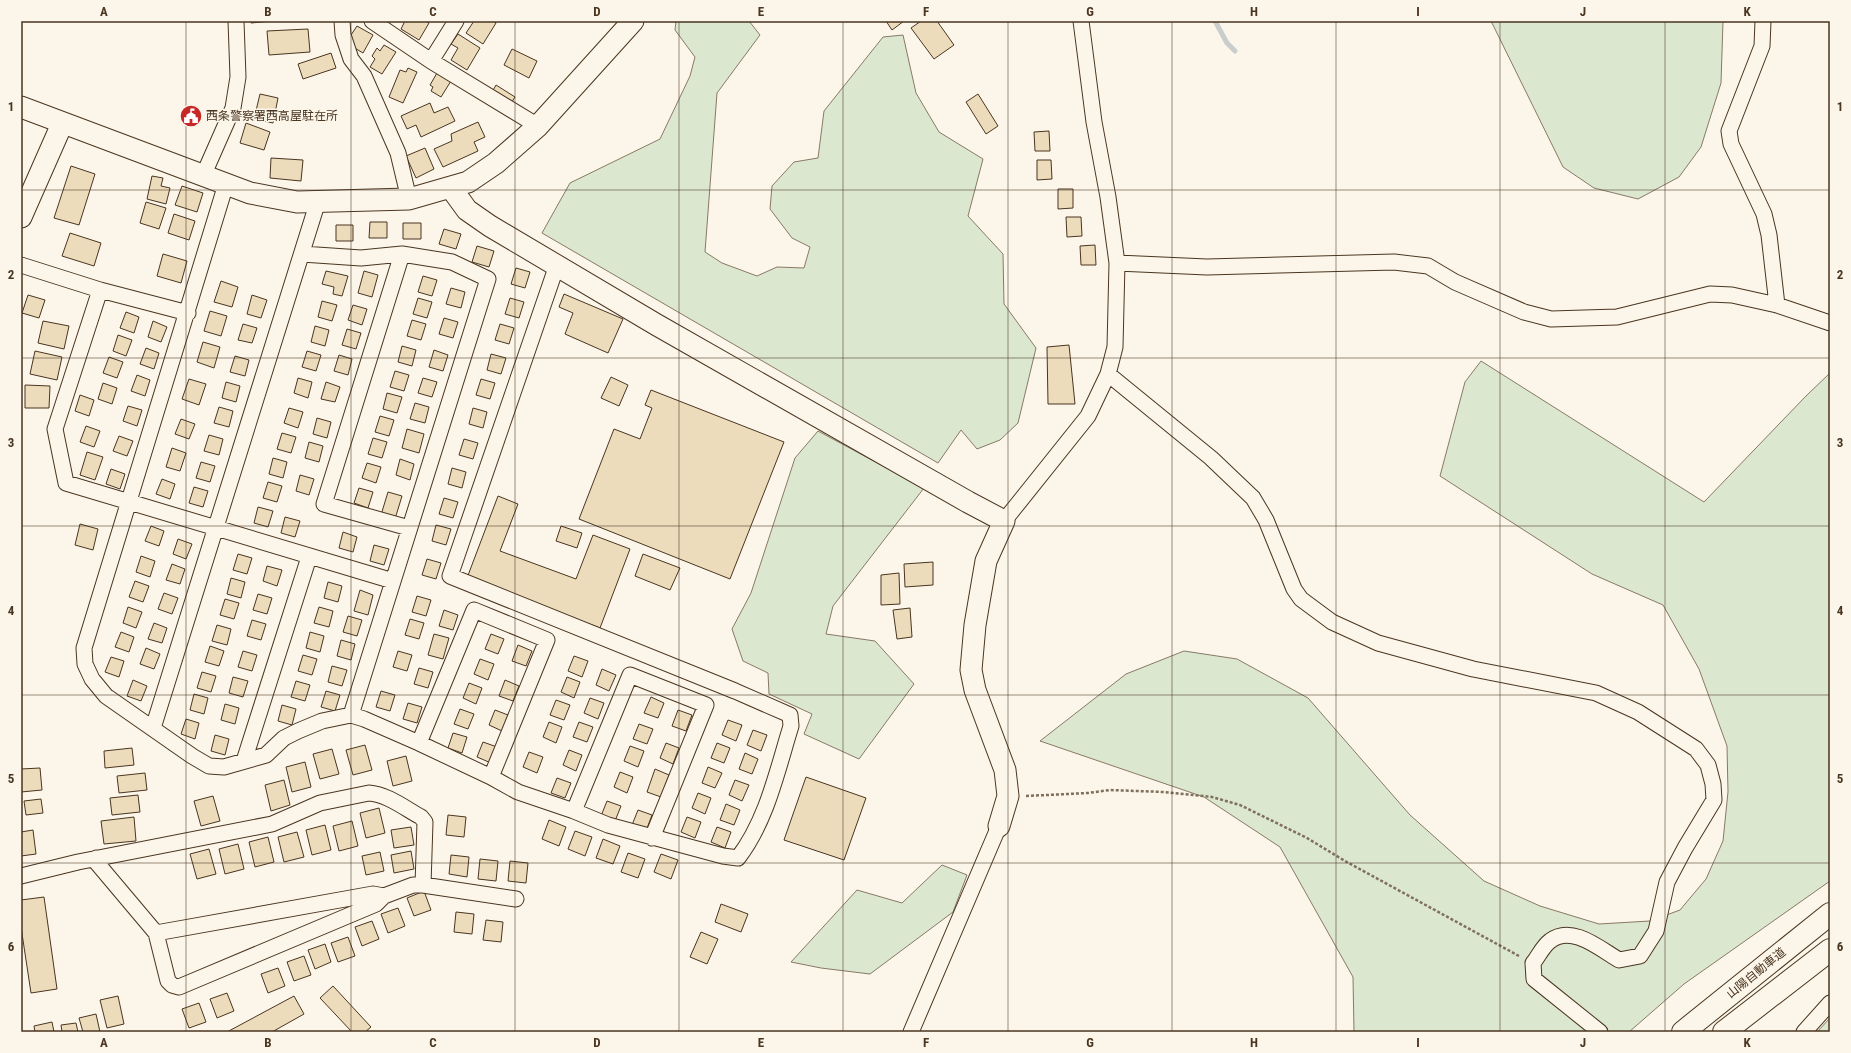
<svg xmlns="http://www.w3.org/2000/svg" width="1851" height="1053" viewBox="0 0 1851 1053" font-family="'Roboto Condensed','Noto Sans JP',sans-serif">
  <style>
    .green { fill: #dce7d0; stroke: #887966 }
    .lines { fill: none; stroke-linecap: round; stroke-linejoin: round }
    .stream { stroke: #c9cecd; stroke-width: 5 }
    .building { fill: #ecdcbc; stroke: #4a3520 }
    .street-casing { stroke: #4a3520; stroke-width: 17 }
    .secondary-casing { stroke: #4a3520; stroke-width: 23 }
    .highway-casing { stroke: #4a3520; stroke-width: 24 }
    .path { stroke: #7f6f5c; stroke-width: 2.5; stroke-dasharray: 3 2; stroke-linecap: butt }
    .street { stroke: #fbf6e9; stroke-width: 15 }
    .secondary { stroke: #fbf6e9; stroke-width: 21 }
    .highway { stroke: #fbf6e9; stroke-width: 22 }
    .grid { fill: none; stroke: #4a3520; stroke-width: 1; stroke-opacity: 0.55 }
    .labels { text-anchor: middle; stroke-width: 3; stroke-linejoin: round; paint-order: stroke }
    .poi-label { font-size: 12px; fill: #4a3520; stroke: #fbf6e9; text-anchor: start }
    .street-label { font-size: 12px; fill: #4a3520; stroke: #fbf6e9 }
    .neatline { fill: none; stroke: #4a3520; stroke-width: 1.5 }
    .grid-label { font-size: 13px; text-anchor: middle; font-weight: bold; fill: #4a3520 }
  </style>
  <rect width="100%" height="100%" fill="#fbf6e9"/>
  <path class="green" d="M676 21H749L760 35 717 93 705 252 722 263 757 276 777 267 804 268 810 247 792 238 770 209 772 186 794 162 818 158 824 111 883 37 903 35 916 93 939 132 983 159 968 216 1003 254 1004 304 1036 348 1018 423 1000 440 977 449 961 430 938 463 542 233 570 183 660 139 690 76 695 57 675 30Z
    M1491 21H1723L1721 83 1701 147 1679 177 1638 199 1594 188 1563 167Z
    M1481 361 1704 502 1806 396 1830 373V881L1684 984 1629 1032H1354L1353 977 1280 847 1204 797 1040 741 1126 674 1184 651 1237 659 1308 698 1410 815 1484 881 1540 906 1599 924 1650 921 1680 910 1706 879 1723 841 1728 792 1727 746 1699 669 1663 605 1592 574 1440 476 1465 382Z
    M818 431 924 488 833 606 826 634 875 641 914 684 859 759 804 734 812 714 769 694 768 673 743 661 732 629 751 593 795 458Z
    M942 865 967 875 953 912 870 974 821 968 791 962 857 890 902 903Z
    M1830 1018V1032H1817Z"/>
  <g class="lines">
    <path class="stream" d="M1215 21 1227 43 1235 51"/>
  </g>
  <path class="building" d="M251 21H272L251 23Z
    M405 21H426L429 23 419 40 401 29Z
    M474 21H493L496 23 483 44 466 33Z
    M886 21H904L892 30Z
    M921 21H937L954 45 934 59 911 28Z
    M357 26 373 35 363 53 353 47 351 35Z
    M308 29 310 52 269 55 267 31Z
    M458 34 480 48 467 70 451 60 458 48 451 44Z
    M384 45 396 52 382 74 370 67 375 59 372 56 377 48 380 51Z
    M512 49 537 61 529 78 504 65Z
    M331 53 336 68 303 79 298 64Z
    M408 68 417 72 403 103 389 97 400 70 406 72Z
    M437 73 451 81 441 97 431 91 433 87 430 85Z
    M496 85 515 97 510 105 491 94Z
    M260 94 278 98 273 123 254 119Z
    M978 94 998 126 986 134 966 102Z
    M430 103 434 113 448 107 455 121 421 137 416 125 407 129 401 116Z
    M478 122 485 137 474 142 478 151 443 167 434 149 452 141 451 134Z
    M246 123 270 132 264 150 240 143Z
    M1049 131 1050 151H1035L1034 132Z
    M425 148 434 169 416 178 406 156Z
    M271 158 303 160 301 181 270 178Z
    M1037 160H1051L1052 179 1037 180Z
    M71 166 95 174 79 225 54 218Z
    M152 176 163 178 161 186 170 188 166 204 147 199Z
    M182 186 203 193 197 212 175 205Z
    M1058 189H1073V208L1058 209Z
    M146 202 166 208 159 229 140 223Z
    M174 214 195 221 189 240 168 233Z
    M1066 217H1081L1082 236 1067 237Z
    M370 222H387V238H369Z
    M403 223H421V239H403Z
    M336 225H353V241H336Z
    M444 229 461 234 456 249 439 244Z
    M70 233 101 243 94 266 62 256Z
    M1095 245 1096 265H1081L1080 246Z
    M477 246 494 251 489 267 472 262Z
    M163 254 187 261 181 283 157 276Z
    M516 268 530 272 525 288 511 284Z
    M326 271 348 276 342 296 333 294 334 287 322 284Z
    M364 271 378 275 372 297 358 293Z
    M423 276 437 280 432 296 418 292Z
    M221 281 238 287 232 307 214 302Z
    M451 288 465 292 461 308 446 304Z
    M564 294 623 319 608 353 565 334 573 313 559 307Z
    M28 295 45 300 39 318 22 313Z
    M252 295 267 300 261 318 247 314Z
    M418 298 432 302 427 318 413 314Z
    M510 298 524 302 519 318 505 314Z
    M322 301 337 305 332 321 318 317Z
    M353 305 367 309 362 325 348 320Z
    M210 311 227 316 221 336 204 331Z
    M126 312 139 317 134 333 120 328Z
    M444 318 458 322 453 338 439 334Z
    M412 320 426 324 421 340 407 336Z
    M43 321 69 326 64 349 38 343Z
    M153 321 167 327 161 342 148 337Z
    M243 324 257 328 252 343 238 340Z
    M500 324 514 328 509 344 495 340Z
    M315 326 329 330 325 346 311 342Z
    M347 329 361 333 356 349 342 345Z
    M118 335 132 340 126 356 113 351Z
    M203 342 220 347 214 368 197 362Z
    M1069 345 1075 404H1048L1047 347Z
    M402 346 416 350 412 366 398 362Z
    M146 348 159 353 154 369 140 364Z
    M434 350 448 355 443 371 429 367Z
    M35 351 62 357 57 380 30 374Z
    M307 351 321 355 316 371 302 367Z
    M491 354 506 358 501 374 487 370Z
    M339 355 352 359 348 375 334 371Z
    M235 356 249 360 245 376 230 372Z
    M109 357 123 362 117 378 103 373Z
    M395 371 409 375 404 391 390 387Z
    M137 375 150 380 145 396 131 391Z
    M611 377 628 385 619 406 601 398Z
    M298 378 312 382 308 398 294 393Z
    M423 378 437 382 432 397 418 393Z
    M189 379 206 384 199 405 182 399Z
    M481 379 495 383 490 399 476 395Z
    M226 382 240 386 236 402 222 398Z
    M326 382 340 387 335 402 321 399Z
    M103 383 117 388 112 404 98 399Z
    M25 385 50 386 49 408H25Z
    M651 390 784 442 730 579 579 519 614 429 640 439 652 408 645 405Z
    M387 393 402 397 397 413 383 409Z
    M80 395 94 400 89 416 75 411Z
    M415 403 429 407 425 423 410 419Z
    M128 406 142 410 137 426 123 421Z
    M219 407 233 411 229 427 214 423Z
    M289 408 303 412 298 428 284 423Z
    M473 408 487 412 483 428 469 424Z
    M380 416 394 420 389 436 375 432Z
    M317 418 331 422 327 438 313 434Z
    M181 419 195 424 189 439 175 434Z
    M86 426 100 431 94 447 80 442Z
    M407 429 424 434 419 453 402 448Z
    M282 433 296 437 291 453 277 449Z
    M209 435 223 439 219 455 204 451Z
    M119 436 133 441 127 456 113 451Z
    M373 438 387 442 382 458 368 454Z
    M464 439 478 443 473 459 459 455Z
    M309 442 323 446 319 462 305 458Z
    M172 448 186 453 180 471 166 467Z
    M87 452 103 457 95 480 80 475Z
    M273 458 287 462 283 478 269 474Z
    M400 459 414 464 410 480 396 475Z
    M201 462 215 466 210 482 196 478Z
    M367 463 381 467 376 483 362 478Z
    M452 468 466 472 462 488 448 484Z
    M111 469 125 474 120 489 106 484Z
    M300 475 314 479 309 495 296 491Z
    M162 479 175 484 170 499 156 494Z
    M268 482 282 486 277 502 263 498Z
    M194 487 208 491 203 507 189 503Z
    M359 488 373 492 368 508 354 503Z
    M388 492 402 496 395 519 381 515Z
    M498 496 518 504 500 551 576 579 593 535 630 549 600 628 467 578Z
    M444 498 458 502 453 518 439 514Z
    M258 507 273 511 268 527 254 523Z
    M285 517 300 521 295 537 281 533Z
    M80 524 98 529 93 550 75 545Z
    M436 525 451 529 446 545 432 541Z
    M151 526 164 531 159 546 145 541Z
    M561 526 582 533 577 548 556 541Z
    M343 532 357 537 353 552 339 548Z
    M178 539 192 544 186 559 173 554Z
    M374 545 389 549 384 565 370 561Z
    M238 554 252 558 247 574 233 570Z
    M643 554 680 568 670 590 635 576Z
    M141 556 155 561 150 577 136 572Z
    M427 559 441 563 436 579 422 575Z
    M933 562V585L905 587 904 564Z
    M172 564 185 569 180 584 166 580Z
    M267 566 282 570 277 586 263 581Z
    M899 573 900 604 881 605V575Z
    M231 578 245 582 241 598 227 594Z
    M135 581 149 586 143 602 129 597Z
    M328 582 342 586 338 602 324 598Z
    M360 590 373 595 368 615 354 611Z
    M164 593 178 598 172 614 158 609Z
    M258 594 272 598 267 614 253 610Z
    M417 596 431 600 426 616 412 612Z
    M225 599 239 603 234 619 220 615Z
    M128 607 142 612 136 628 123 623Z
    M319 607 333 611 329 627 314 623Z
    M910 608 912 637 897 639 893 610Z
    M444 610 458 615 453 630 439 626Z
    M348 616 362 620 357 636 343 632Z
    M410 619 424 623 419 639 405 635Z
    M252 620 266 624 261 640 247 636Z
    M154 623 167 628 162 643 148 639Z
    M217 625 231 629 227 645 212 641Z
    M121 632 134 637 129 652 115 647Z
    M310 632 324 636 320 652 306 648Z
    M434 634 449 638 443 659 428 655Z
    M491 634 504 639 498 654 485 649Z
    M341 640 355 644 351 660 337 656Z
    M518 645 532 651 526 666 512 661Z
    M210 646 224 651 219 666 205 662Z
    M146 648 160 654 154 669 140 664Z
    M243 651 257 655 252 671 238 667Z
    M398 651 412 655 407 671 393 667Z
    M303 655 317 659 312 675 298 671Z
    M574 656 588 661 582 677 568 671Z
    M111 657 124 661 119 677 105 672Z
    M480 659 494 664 488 680 474 674Z
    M332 666 347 670 342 686 328 682Z
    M419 668 433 672 428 688 414 684Z
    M602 669 616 675 609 691 596 685Z
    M202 672 216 676 211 692 197 688Z
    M233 677 248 681 243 697 229 693Z
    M567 677 580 682 574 698 561 692Z
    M133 680 147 686 141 701 127 696Z
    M505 680 519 686 513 701 499 696Z
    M296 681 310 685 305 701 291 697Z
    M469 683 482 688 476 704 463 698Z
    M326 691 340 695 335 711 321 707Z
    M381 691 395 695 390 711 376 707Z
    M194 694 208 698 204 714 190 710Z
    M651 697 664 703 658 718 644 713Z
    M590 698 604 703 598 719 584 713Z
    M556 700 570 705 564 720 550 715Z
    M408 703 422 707 417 723 403 719Z
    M225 704 239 708 235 724 221 720Z
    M282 705 296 709 292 725 278 721Z
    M460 709 474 714 468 729 454 724Z
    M495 710 508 715 502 731 489 725Z
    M678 710 692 715 686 731 672 726Z
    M186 719 199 723 195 739 181 734Z
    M728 720 742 725 736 741 722 735Z
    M549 722 562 727 556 743 543 737Z
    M579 722 593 727 587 742 573 737Z
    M639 724 653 729 647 744 633 739Z
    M753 730 767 735 761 751 747 745Z
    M453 733 467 737 462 753 448 748Z
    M215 735 229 739 225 755 211 751Z
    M483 742 497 747 491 763 477 757Z
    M666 743 679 748 673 764 660 758Z
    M717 743 730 748 724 763 711 758Z
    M365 745 372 770 353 775 346 750Z
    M630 746 644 751 638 767 624 761Z
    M132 748 134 765 105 768 104 751Z
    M332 749 339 774 320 779 313 754Z
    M569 750 582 755 576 771 563 765Z
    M529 752 543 757 537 773 523 767Z
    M745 753 758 759 752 774 739 769Z
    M406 756 412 781 393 786 387 761Z
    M305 762 311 787 292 792 286 767Z
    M708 767 722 773 715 788 702 783Z
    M40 768 42 790 21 792V769Z
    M655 769 669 775 661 797 647 792Z
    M620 772 633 777 627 793 614 787Z
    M145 773 147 790 119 793 117 776Z
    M806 777 866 798 844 860 784 840Z
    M557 778 571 783 565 798 551 793Z
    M284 780 290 805 271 811 265 785Z
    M735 780 749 785 742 801 729 795Z
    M698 793 711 798 705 814 692 808Z
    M138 795 140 812 112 815 110 798Z
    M213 796 220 821 201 826 194 801Z
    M41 799 43 813 26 815 24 801Z
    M607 801 621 806 615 821 601 816Z
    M726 804 740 810 734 825 720 820Z
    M379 808 385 833 366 838 360 813Z
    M638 810 652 815 646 831 632 825Z
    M448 815 466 817 464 837 446 835Z
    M134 817 136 841 104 844 101 821Z
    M687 817 701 822 695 838 681 832Z
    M549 820 566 827 559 846 542 839Z
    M352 821 358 846 339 851 333 826Z
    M325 825 331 850 312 855 306 830Z
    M411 827 414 845 394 848 391 830Z
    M717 827 731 832 725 848 711 842Z
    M33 830 36 854 21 856V832Z
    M575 831 592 837 585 856 568 849Z
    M297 832 304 857 284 862 278 837Z
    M268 837 274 862 255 867 249 842Z
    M603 839 620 846 613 864 596 858Z
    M238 844 244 869 225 874 219 849Z
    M209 849 216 874 197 879 190 854Z
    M411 851 414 869 394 873 391 855Z
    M380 852 384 871 366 875 362 856Z
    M628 853 645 859 638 878 621 872Z
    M661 854 678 860 671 879 654 872Z
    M451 855 469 857 467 877 449 874Z
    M480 859 498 861 496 881 478 879Z
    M510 861 528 863 526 883 508 881Z
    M424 891 431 910 414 916 407 898Z
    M44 897 57 989 31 993 21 927V900Z
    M721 904 748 914 741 932 715 922Z
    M398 908 405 926 388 933 381 914Z
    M456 912 474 914 472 934 454 932Z
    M486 920 503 922 501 942 483 940Z
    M372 921 379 939 362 946 355 927Z
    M701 932 718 939 707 964 690 957Z
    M348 937 355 956 338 962 331 943Z
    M325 944 331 962 315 969 308 950Z
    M304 956 311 975 294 981 287 962Z
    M278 968 285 986 268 993 261 974Z
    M333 986 371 1027 365 1032H352L320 998Z
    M227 993 234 1011 217 1018 210 999Z
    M118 996 124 1024 107 1028 100 1000Z
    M294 996 304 1014 272 1032H227Z
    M199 1003 206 1022 189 1028 182 1009Z
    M96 1014 100 1032H83L79 1018Z
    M52 1022 54 1032H35L34 1026Z
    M76 1023 78 1032H62L61 1025Z"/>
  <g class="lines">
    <g class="street-casing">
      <path id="street" d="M342 21 343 35 351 59 364 76 398 153 409 199
        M372 21 431 61 538 126
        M1763 21 1762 46 1729 131 1731 144 1764 214 1769 235 1777 305
        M431 61 456 21
        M203 176 233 108 238 77 236 21
        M226 184C180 339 130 493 84 648L85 664 92 679 106 696 192 756 209 766 224 767 266 755 284 738 298 731 322 721 351 715 364 719 419 743 491 777 518 792 574 811 608 825 723 856 738 858C767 820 777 771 791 726L790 715 735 691 450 576 557 265
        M302 254 361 258 402 254 452 262 488 279 351 715
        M402 254 324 504 409 528
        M1117 263 1207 267 1394 262 1428 266 1455 282 1524 312 1551 319 1617 317 1710 294 1732 295 1777 305 1830 323
        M21 265 100 290 188 313
        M100 290 55 429 66 483 393 581
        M1108 374 1211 458 1253 498 1266 520 1294 589 1301 599 1332 622 1378 643 1473 669 1596 693 1638 712 1696 749 1708 765 1713 784 1714 800 1685 848 1667 882 1656 931 1640 956 1619 960C1600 949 1572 924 1550 941 1543 946 1538 957 1533 963L1534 979 1600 1032
        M1004 521 1088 416 1108 374 1115 347 1117 263 1108 197 1094 122 1081 21
        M153 728 318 201
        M419 743 474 610 547 640 491 777
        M244 761 309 557
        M574 811 630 675 706 705 652 838
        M96 858 97 863 156 933 168 981 172 985 179 987 376 904 384 896 373 894 156 933
        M21 876 78 862 272 824 320 803 369 793C387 794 406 809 421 817L425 822 423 885
        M384 896 413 885H423L516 899
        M911 1032 999 826
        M1804 1032 1830 1003"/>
    </g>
    <g class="secondary-casing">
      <path id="secondary" d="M21 107 250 193 297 202 409 199 468 182 496 163 538 126 633 21
        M451 188 467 210 490 226 657 325 968 502 1004 521 986 561 975 625 971 670 975 690 1005 770 1008 796 999 826
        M21 217 62 124"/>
    </g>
    <g class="highway-casing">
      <path id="highway" d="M1683 1032 1830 914
        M1724 1032 1830 950"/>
    </g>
    <path class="path" d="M1026 796 1088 793 1110 790 1164 792 1212 797 1240 805 1307 838 1345 861 1519 956"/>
    <use href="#street" class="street"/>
    <use href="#secondary" class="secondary"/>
    <use href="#highway" class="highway"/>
  </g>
  <path class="grid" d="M186 21V1032M351 21V1032M515 21V1032M679 21V1032M843 21V1032M1008 21V1032M1172 21V1032M1336 21V1032M1500 21V1032M1665 21V1032M21 190H1830M21 358H1830M21 526H1830M21 695H1830M21 863H1830"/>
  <defs>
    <g id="civic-disc" transform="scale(1.15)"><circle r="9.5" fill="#c62828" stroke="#fbf6e9"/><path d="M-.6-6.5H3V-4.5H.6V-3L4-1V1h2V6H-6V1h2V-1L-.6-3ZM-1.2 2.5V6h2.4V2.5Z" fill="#fff"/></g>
  </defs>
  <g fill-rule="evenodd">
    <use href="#civic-disc" x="191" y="116"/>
  </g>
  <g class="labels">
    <g class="poi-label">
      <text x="206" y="120">西条警察署西高屋駐在所</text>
    </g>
    <g class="street-label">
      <text transform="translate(1756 973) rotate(-39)" y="4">山陽自動車道</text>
    </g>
  </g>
  <rect width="1851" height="1053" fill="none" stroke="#fbf6e9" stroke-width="44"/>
  <rect x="22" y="22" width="1807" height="1009" class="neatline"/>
  <g class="grid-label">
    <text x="104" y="16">A</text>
    <text x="268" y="16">B</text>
    <text x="433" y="16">C</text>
    <text x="597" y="16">D</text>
    <text x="761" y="16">E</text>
    <text x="926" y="16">F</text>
    <text x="1090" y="16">G</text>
    <text x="1254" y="16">H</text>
    <text x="1418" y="16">I</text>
    <text x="1583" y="16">J</text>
    <text x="1747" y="16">K</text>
    <text x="11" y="111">1</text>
    <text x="1840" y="111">1</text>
    <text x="11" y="279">2</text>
    <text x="1840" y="279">2</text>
    <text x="11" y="447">3</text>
    <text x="1840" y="447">3</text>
    <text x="11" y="615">4</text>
    <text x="1840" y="615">4</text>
    <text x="11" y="783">5</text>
    <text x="1840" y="783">5</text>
    <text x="11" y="951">6</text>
    <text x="1840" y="951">6</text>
    <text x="104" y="1047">A</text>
    <text x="268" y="1047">B</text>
    <text x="433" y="1047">C</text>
    <text x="597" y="1047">D</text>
    <text x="761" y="1047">E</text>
    <text x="926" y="1047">F</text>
    <text x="1090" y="1047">G</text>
    <text x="1254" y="1047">H</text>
    <text x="1418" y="1047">I</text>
    <text x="1583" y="1047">J</text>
    <text x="1747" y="1047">K</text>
  </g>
</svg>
